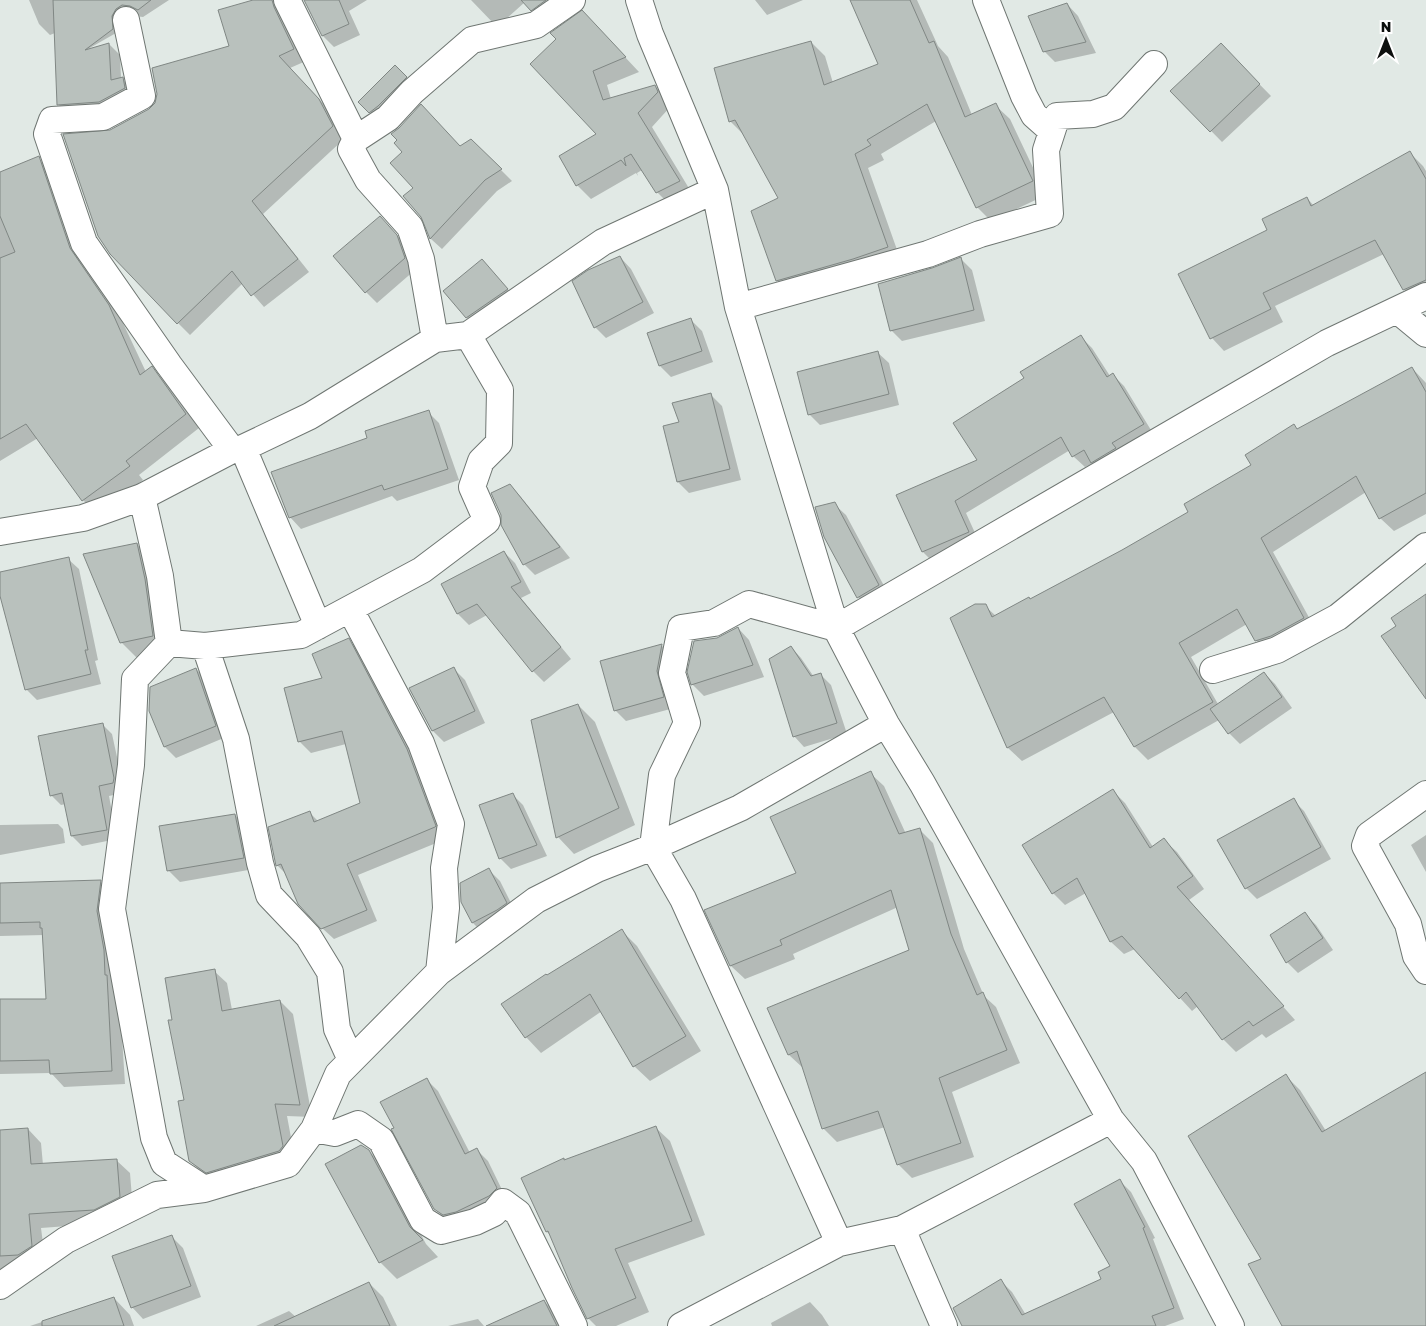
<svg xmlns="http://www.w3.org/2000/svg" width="1426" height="1326" viewBox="0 0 1426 1326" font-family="'Golos Text',sans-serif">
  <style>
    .shadow { fill: #0003 }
    .building { fill: #b9c1bd; stroke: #808784 }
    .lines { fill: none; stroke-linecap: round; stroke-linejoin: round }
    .street-casing { stroke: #6f7672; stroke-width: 28 }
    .street { stroke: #fff; stroke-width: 26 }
  </style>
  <rect width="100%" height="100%" fill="#e1e9e5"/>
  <path class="shadow" d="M29 0H169L143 17 135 16 123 29 88 49 109 44 120 55 121 78 133 89 136 99 69 115 58 104 55 33 50 35 39 24Z
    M257 0H278L306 61 290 68 331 112 344 139 263 214 309 272 264 307 243 283 190 335 178 323 110 132 150 110 230 47Z
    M305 0H367L349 11 360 35 334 47 323 36Z
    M471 0H578L544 23 525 2 497 27Z
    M755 0H803L767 15Z
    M852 0H917L938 46 948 57 972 115 995 105 1010 119 1046 195 991 221 977 207 936 121 881 154 884 160 868 168 901 261 791 294 777 280 780 199 745 136 730 121 811 42 825 56 833 83 880 64Z
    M1067 4 1078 16 1096 53 1055 62 1044 51Z
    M596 26 639 72 607 85 611 99 655 86 669 100 671 106 652 127 693 195 671 206 657 192 642 170 637 173 638 176 636 173 591 199 577 185 560 157 598 134 531 64Z
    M1221 45 1271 96 1222 142 1172 91Z
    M395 67 417 88 381 123 360 102Z
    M471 140 512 181 497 191 442 249 431 239 422 217Z
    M1410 153 1423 166 1426 171V299L1417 302 1404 289 1384 254 1275 306 1283 322 1224 351 1212 338 1269 231 1307 198 1314 206Z
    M38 158 52 172 146 372 152 368 165 382 199 428 139 475 143 480 97 514 83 500 38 438 0 461V173Z
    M391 229 408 247 415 270 377 303 366 292Z
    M620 257 631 269 654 313 606 338 595 327Z
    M961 259 972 270 985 321 902 341 891 330 932 270Z
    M482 260 518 301 478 329 467 318Z
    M691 320 702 331 713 362 671 377 660 366Z
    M1081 337 1092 348 1110 376 1113 375 1124 386 1154 435 1103 473 1093 463 1085 467 1073 456 1070 450 966 513 980 544 934 563 923 552 898 495 978 461Z
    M877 352 889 363 899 405 820 425 809 414Z
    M1412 368 1426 383V514L1394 531 1380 518 1366 492 1273 552 1317 632 1269 654 1256 640 1247 624 1191 657 1218 704 1264 673 1275 684 1292 708 1240 744 1229 733 1219 720 1148 760 1135 747 1114 712 1022 761 1008 748 952 619 985 606 996 616 1030 600 1123 551 1190 512 1298 430Z
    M711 395 722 406 741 480 689 493 678 482 681 423Z
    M428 412 439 423 459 480 397 501 392 496 301 529 290 517 368 439Z
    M510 485 521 497 570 558 535 575 524 564Z
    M834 504 846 515 890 597 870 609 858 597 825 537Z
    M137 544 153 561 169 653 138 659 121 642Z
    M504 552 515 563 531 593 521 598 571 659 544 682 533 671 487 615 469 625 458 614 443 584Z
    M68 559 79 569 98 660 95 661 101 684 37 700 26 689 0 592V573Z
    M738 628 749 640 764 677 704 696 692 684 717 639Z
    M348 640 360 651 418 762 446 839 358 875 377 921 334 939 322 928 287 875 277 865 309 812 319 822 362 804 346 744 311 753 300 742 286 689 324 679Z
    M662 646 673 657 674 708 626 721 615 710 602 662Z
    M791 647 801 658 814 677 821 675 831 685 847 734 804 747 794 736Z
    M196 669 207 680 226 737 176 758 165 747 150 711Z
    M454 669 465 680 485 723 444 742 433 731Z
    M578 705 595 722 635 825 574 854 558 837 533 721Z
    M102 724 112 734 124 789 123 793 109 796 117 839 82 846 72 836 66 804 61 805 51 795Z
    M870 773 884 786 906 834 920 830 933 843 964 949 984 996 996 1007 1020 1063 952 1092 974 1157 912 1178 898 1164 885 1127 837 1142 823 1128 803 1068 789 1055 769 1008 910 950 898 907 793 954 795 959 745 979 731 966Z
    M1113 791 1125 803 1153 847 1164 840 1177 852 1204 889 1189 900 1295 1020 1266 1038 1262 1034 1236 1052 1223 1039 1198 1006 1192 1011 1135 949 1124 954 1111 942 1086 893 1065 905 1053 893Z
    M512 794 523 805 547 856 511 869 500 858Z
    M1293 800 1304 811 1331 859 1257 899 1246 888Z
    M235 815 246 826 254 869 180 882 168 870Z
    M58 824 63 829 65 843 0 855V825Z
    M1426 835V872L1411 845Z
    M489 870 500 881 517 915 484 934 473 923Z
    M100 881 113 895 125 1084 64 1087 51 1073 0 1074V1001L47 1000 44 935 0 936V884Z
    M1305 914 1316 925 1333 950 1298 973 1287 962Z
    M622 931 637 946 701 1051 650 1081 634 1066 602 1011 541 1053 526 1037 547 976Z
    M214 971 227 983 232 1010 280 1001 293 1014 312 1117 287 1116 295 1159 220 1185 203 1174 190 1161 186 1101 174 1021Z
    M1426 1073V1326H1284L1263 1260 1286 1076 1300 1090 1326 1131Z
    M427 1080 438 1091 470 1153 477 1150 488 1161 507 1200 447 1220 435 1209Z
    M656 1128 670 1141 705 1235 628 1263 649 1312 616 1326H596L588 1318 551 1236 547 1232 565 1161Z
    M28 1129 41 1143 43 1165 116 1160 130 1173 133 1210 108 1223 41 1228 45 1259 0 1271V1131Z
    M369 1151 386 1168 426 1244 438 1257 397 1279 380 1262 327 1164Z
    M1120 1181 1131 1192 1155 1238 1153 1239 1184 1319 1165 1326H964L1001 1281 1012 1292 1026 1315 1102 1279 1112 1267Z
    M172 1237 183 1248 201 1297 143 1319 132 1307Z
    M369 1283 383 1297 397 1326H256L289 1311 296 1317Z
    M114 1298 130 1315 134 1326H30Z
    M544 1301 555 1312 562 1326H489Z
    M810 1302 822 1315 829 1326H772L771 1323Z
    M478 1319 484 1326H448Z"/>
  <path class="building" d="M53 0H151L138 10 130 6 122 5 116 9 112 16 113 29 85 50 109 43 111 80 123 77 125 88 99 102 57 105Z
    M253 0H272L274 7 294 49 279 56 319 99 333 126 252 201 298 259 251 296 232 271 177 324 110 254 98 236 63 134 110 130 149 109 155 103 157 94 152 68 229 46 218 10Z
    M304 0H339L349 24 322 36Z
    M521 0H546L531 11Z
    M850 0H910L929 43 934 41 965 117 996 103 1033 181 976 208 927 104 867 140 871 145 855 154 888 247 853 259 776 281 751 211 778 198 735 120 729 122 714 68 811 41 824 85 878 64Z
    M1067 3 1086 42 1043 52 1028 16Z
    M582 10 626 57 593 71 603 100 655 85 658 92 638 113 680 181 656 193 631 154 624 158 626 166 621 160 576 186 559 156 596 134 530 64 556 39 550 33Z
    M1221 43 1260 84 1210 132 1170 91Z
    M395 65 407 77 378 106 369 113 358 102Z
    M421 104 460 146 471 139 502 169 485 180 430 239 421 217 403 196 413 188 390 163 402 152 394 143 397 140 391 134 399 128Z
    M1410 151 1426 179V280L1403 290 1375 240 1263 293 1271 309 1210 339 1178 274 1267 230 1262 219 1307 197 1311 206Z
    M39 156 70 248 109 305 140 375 152 366 186 414 126 461 130 466 82 501 26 424 0 439V258L15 252 0 216V172Z
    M380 216 397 235 405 258 365 293 333 256Z
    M620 256 643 302 594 328 572 281 588 270Z
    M961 257 974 310 890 331 878 284 932 268Z
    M482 259 508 289 466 318 443 291Z
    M691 318 702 351 659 366 647 333Z
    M1081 335 1107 377 1113 373 1144 424 1112 443 1116 448 1091 463 1084 450 1072 457 1061 437 955 501 969 532 922 552 896 495 977 460 953 423 1024 378 1020 372Z
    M878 351 889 394 808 415 797 372Z
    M1412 367 1426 392V493L1379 519 1356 476 1261 538 1304 618 1271 636 1255 641 1237 609 1179 643 1213 702 1134 747 1104 697 1007 748 950 618 975 604H986L992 617 1029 597 1030 599 1122 550 1188 512 1184 504 1251 465 1245 455 1294 424 1297 429Z
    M711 393 730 469 677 482 663 426 679 422 672 403Z
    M429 410 448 469 384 490 382 485 289 518 271 472 367 438 365 431Z
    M510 484 560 547 523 565 501 525V515L491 493Z
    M835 502 879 585 857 598 824 537 815 507Z
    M137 543 145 579 153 636 120 643 83 554Z
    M504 551 521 582 511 587 561 647 532 672 477 604 457 614 441 584Z
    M69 557 88 650H85L91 674 25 690 0 596V572Z
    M1426 594V699L1381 636 1396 626 1391 618Z
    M738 627 753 665 691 685 687 672 694 641 717 638Z
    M349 638 407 749 436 826 435 827 347 864 367 910 321 929 298 904 281 864 276 866 268 827 310 811 314 822 360 803 342 731 298 742 284 688 322 678 312 654Z
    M662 644 657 671 664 697 614 711 600 661Z
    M791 646 811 676 821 673 837 723 793 737 769 659Z
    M454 667 475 711 432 731 409 688Z
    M196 668 216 726 164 747 149 711 150 687Z
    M1264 672 1282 697 1228 734 1210 709Z
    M578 704 619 808 556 838 531 720Z
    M103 723 114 778 113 783 99 786 107 830 71 836 62 793 50 796 38 736Z
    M871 771 899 834 920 828 951 934 977 995 983 992 1007 1050 939 1078 961 1143 897 1165 878 1111 822 1129 797 1051 788 1055 767 1008 909 950 891 890 780 940 782 945 730 966 704 910 796 873 770 817Z
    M1113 789 1150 848 1164 838 1193 876 1177 887 1284 1006 1253 1026 1249 1021 1222 1040 1186 992 1179 999 1122 936 1110 942 1077 878 1052 894 1022 845Z
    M513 793 537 845 499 859 479 805Z
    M1294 798 1321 847 1245 889 1217 840Z
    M235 814 244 858 167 871 159 826Z
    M489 868 507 903 497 910 472 923 461 902 460 883Z
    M101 880 97 911 104 950 105 975H107L112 1071 50 1074 49 1060 0 1061V999H46L42 928H40V922L0 923V883Z
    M1305 912 1323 938 1286 963 1270 935Z
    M622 929 686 1036 633 1067 590 994 525 1038 501 1004 546 974 547 975Z
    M215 969 222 1011 280 1000 300 1105 275 1104 283 1146 279 1151 206 1173 189 1161 178 1101 184 1100 168 1020H172L165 978Z
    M1426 1072V1326H1282L1248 1264 1261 1259 1188 1136 1286 1074 1322 1132Z
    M427 1078 465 1154 477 1148 497 1188 489 1196 456 1212 443 1215 434 1209 391 1129 394 1128 380 1102Z
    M656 1126 692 1221 615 1249 636 1298 587 1319 572 1288 548 1231 546 1232 521 1178 564 1158V1160Z
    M28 1128 31 1164 117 1159 120 1197 94 1210 29 1214 32 1246 18 1255 0 1256V1130Z
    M361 1145 369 1150 410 1227 423 1240 379 1263 325 1164Z
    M1120 1179 1145 1227 1143 1228 1174 1308 1152 1316 1156 1326H962L953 1308 1001 1279 1022 1315 1101 1279 1098 1272 1110 1266 1074 1204Z
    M172 1235 191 1286 131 1308 112 1256Z
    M369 1282 390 1326H274Z
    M114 1297 124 1326H42V1321Z
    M544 1300 557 1326H486Z"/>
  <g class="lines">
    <g class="street-casing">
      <path id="street" d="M287 0 356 139 351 149 368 180 410 227 421 259 435 339
        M639 0 650 34 715 190 738 307 836 628 886 724 922 783 1111 1120 1144 1161 1231 1326
        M986 0 1024 96 1034 115 1052 131
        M126 20 142 96 103 117 52 120 47 134 84 243 169 365 232 450
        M356 139 388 118 412 92 472 40 536 25 572 0
        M738 307 928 254 980 234 1050 214 1046 150 1057 116 1093 114 1114 107 1154 64
        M1397 310 1426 334
        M243 448 318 626
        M142 497 160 576 169 643 135 679 131 765 112 909 154 1138 164 1163 204 1189
        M0 532 83 518 142 497 232 450 243 448 310 416 435 339 468 335 603 242 715 190
        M350 609 421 743 451 824 444 868 446 908 439 972
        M169 643 205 646 301 635 422 570 487 521 472 487 481 461 499 443 500 390 468 335
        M205 646 236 739 260 863 269 895 308 936 330 972 337 1029 351 1060
        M1213 670 1277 650 1338 617 1426 546
        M1426 794 1369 835 1365 846 1408 924 1416 956 1426 971
        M314 1129 335 1133 358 1124 381 1140 423 1220 441 1231 475 1222 494 1213 503 1202 518 1213 574 1326
        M902 1229 944 1326
        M839 1243 683 899 653 847 662 775 687 723 672 673 681 628 714 623 749 604 836 628 1327 343 1426 296
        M0 1286 66 1240 157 1195 204 1189 288 1164 314 1129 338 1074 439 972 536 900 597 869 653 847 740 808 886 724
        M681 1326 839 1243 902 1229 1111 1120"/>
    </g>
    <use href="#street" class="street"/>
  </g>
  <g transform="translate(1386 40)" stroke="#ffffff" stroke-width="4" paint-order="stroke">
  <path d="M0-4L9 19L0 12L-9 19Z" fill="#0d100e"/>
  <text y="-8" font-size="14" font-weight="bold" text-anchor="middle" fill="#0d100e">N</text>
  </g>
</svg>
